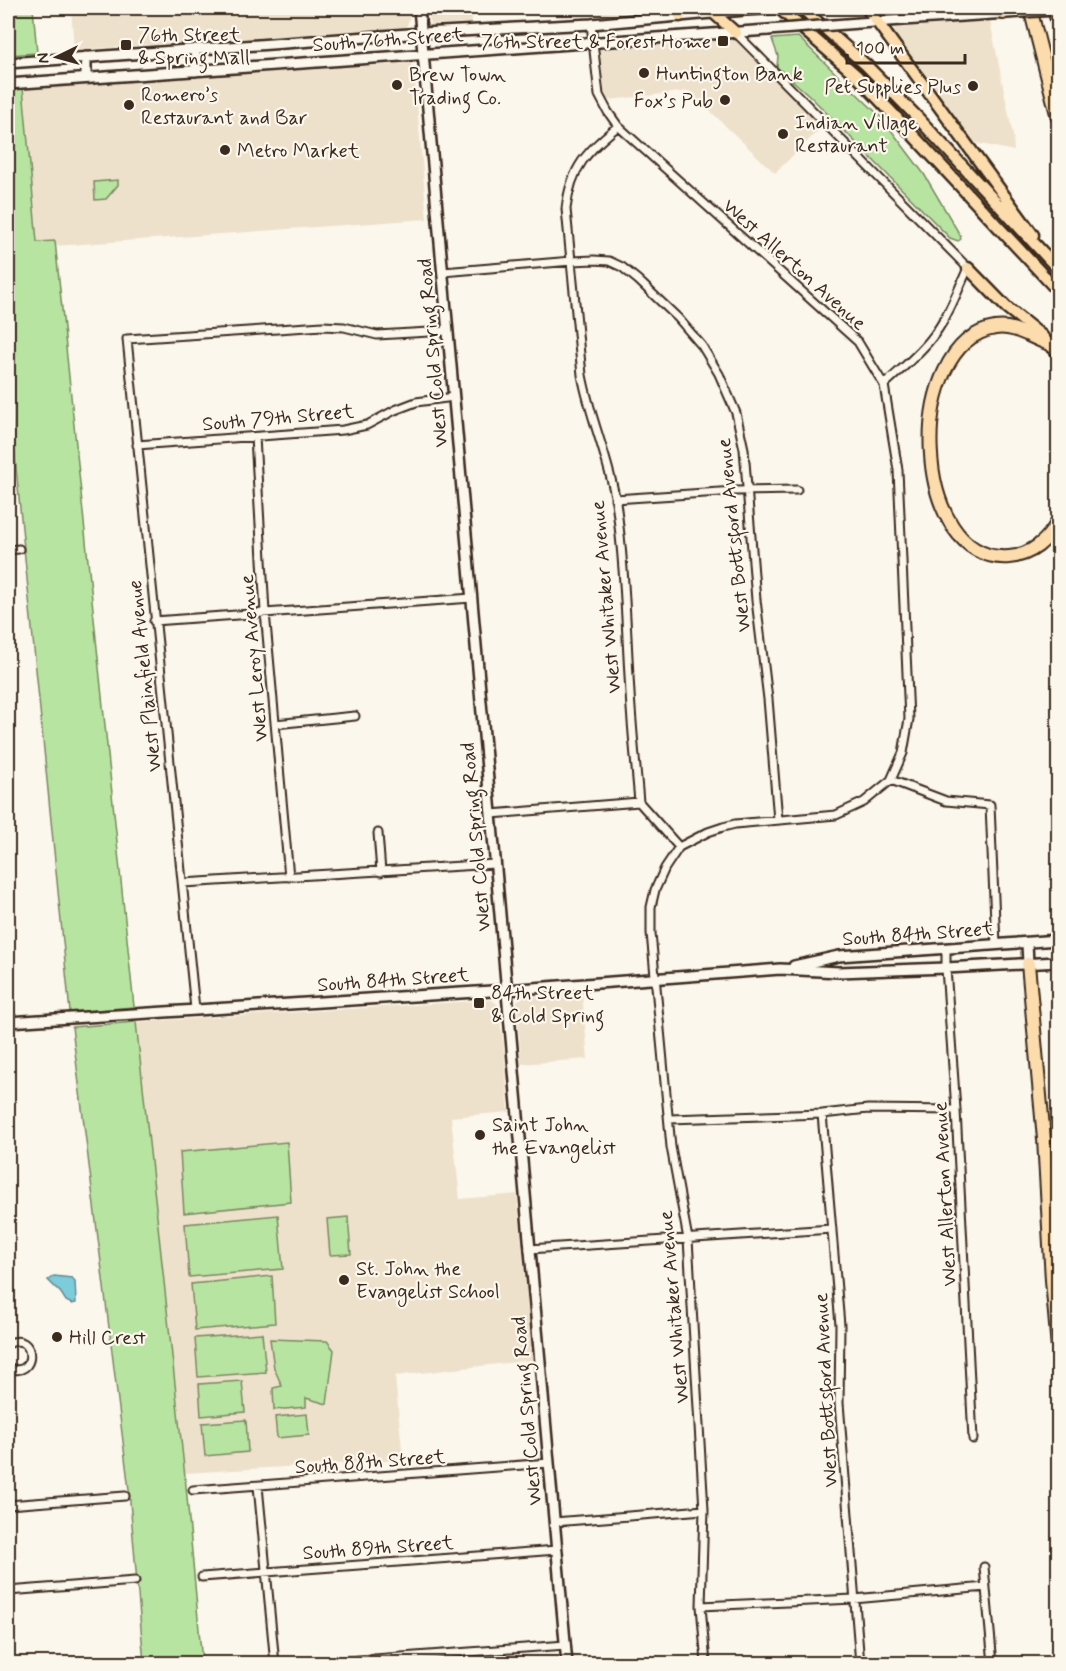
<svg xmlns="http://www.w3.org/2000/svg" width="1066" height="1671" viewBox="0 0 1066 1671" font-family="Mynerve,sans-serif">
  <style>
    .built { fill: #eee1cc }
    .green { fill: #b8e4a2; stroke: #7a8760; stroke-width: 1.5 }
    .water { fill: #7dccdb; stroke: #638b8f; stroke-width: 1.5 }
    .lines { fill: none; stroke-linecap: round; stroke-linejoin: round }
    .street-casing { stroke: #3b2a1e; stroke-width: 11 }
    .secondary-casing { stroke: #3b2a1e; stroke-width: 14 }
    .primary-casing { stroke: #3b2a1e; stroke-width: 15 }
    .highway-casing { stroke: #3b2a1e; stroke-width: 16 }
    .street { stroke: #fbf7ec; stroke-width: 7 }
    .secondary { stroke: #fbf7ec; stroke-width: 9 }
    .primary { stroke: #fcdcac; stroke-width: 10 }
    .highway { stroke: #fcdcac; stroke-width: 12 }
    .secondary-bridge-casing { stroke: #3b2a1e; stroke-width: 14; stroke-linecap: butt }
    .secondary-bridge { stroke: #fbf7ec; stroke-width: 9 }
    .poi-dot { fill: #3b2a1e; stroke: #fbf7ec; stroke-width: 2 }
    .labels { text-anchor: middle; stroke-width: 4.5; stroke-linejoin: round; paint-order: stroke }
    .poi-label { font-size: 20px; fill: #3b2a1e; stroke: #fbf7ec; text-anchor: start }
    .street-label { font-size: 20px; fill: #3b2a1e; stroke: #fbf7ec }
  </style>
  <rect width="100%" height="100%" fill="#fbf7ec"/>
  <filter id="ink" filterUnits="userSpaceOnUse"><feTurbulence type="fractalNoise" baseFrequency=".0167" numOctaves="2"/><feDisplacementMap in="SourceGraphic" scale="12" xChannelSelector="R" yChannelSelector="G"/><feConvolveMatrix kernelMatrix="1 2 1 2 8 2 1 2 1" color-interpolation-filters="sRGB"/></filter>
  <g filter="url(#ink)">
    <path class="built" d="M71 8H409L410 16 407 26 403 28 74 50Z
      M428 8H471L472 23 430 25Z
      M555 8H675L664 10 556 17Z
      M990 21 1013 135 1014 151 971 142 893 33 894 29 898 28Z
      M736 33 826 123 775 173 689 91 601 101 593 43Z
      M410 63 414 69 427 219 55 246 54 241 37 242 23 88Z
      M582 993 588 1059 521 1064 517 1001 520 998 525 997Z
      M492 1000 498 1005 504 1049 509 1112 451 1117 460 1199 517 1194 533 1360 395 1376 403 1460 185 1473 136 1022Z"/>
    <path class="green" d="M8 8H33L37 53 8 55Z
      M798 37 882 118 924 174 960 235 961 239 958 241 950 238 810 96 777 67 778 56 772 39Z
      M23 88 37 242 55 241 134 1007 70 1012 8 387V89Z
      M118 180V185L106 199 95 200 94 182Z
      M136 1022 186 1486 202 1663H144L129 1490 72 1027Z
      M287 1142 291 1202 184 1213 180 1152Z
      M278 1215 283 1269 189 1277 185 1224Z
      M348 1217 351 1254 330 1255 327 1219Z
      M272 1276 275 1323 195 1330 191 1284Z
      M262 1333 266 1372 198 1377 195 1338Z
      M270 1339 327 1341 334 1350 327 1404 306 1398V1407L274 1410 273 1388 282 1386 274 1368Z
      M242 1381 245 1412 201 1416 199 1384Z
      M307 1414 309 1435 277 1438 275 1417Z
      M246 1420 248 1452 205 1456 202 1423Z"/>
    <path class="water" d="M54 1276 72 1278 75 1281 76 1303 72 1304 66 1301 61 1293 48 1280Z"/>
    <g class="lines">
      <g class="street-casing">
        <path id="street" d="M591 24 599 95 608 112 618 126 858 342 884 385 898 470 909 719 903 753 891 780 864 802 836 815 735 824 723 827 708 832 679 847 665 868 655 890 651 907V933L671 1147 688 1239 704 1510 701 1606 706 1664
          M736 33 968 268C958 290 949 315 934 335 920 354 901 369 884 385
          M618 126C587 152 571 166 566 209L582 375C590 418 609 459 616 502 625 566 626 629 630 693 632 729 636 766 639 802
          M443 272 572 261 594 260 609 261 622 267 638 280 678 318 702 346 719 374 736 413 744 449 756 600 768 699 778 820
          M255 437 265 612 289 877
          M137 445 343 430 367 425 395 410 416 402 454 397
          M615 499 735 491 797 490
          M8 550 19 549
          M154 621 472 598
          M275 724 355 716
          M891 780 946 801 990 805 996 945
          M491 814 639 802 679 847
          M378 833 381 872
          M183 883 495 864
          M946 948V968L956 1110 973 1439
          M195 1009C173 786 148 563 127 339L323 326 344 327 377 335 447 331
          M822 1114 840 1325 839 1403 860 1664
          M669 1119 822 1114 868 1109 956 1110
          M529 1249 832 1229
          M8 1344C37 1329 37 1382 8 1367
          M258 1486 275 1664
          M193 1490 549 1463
          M8 1505 125 1496
          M554 1522 704 1510
          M984 1567 993 1664
          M202 1577 557 1550
          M8 1591 135 1581
          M701 1606 854 1599 986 1587
          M306 1664 566 1645"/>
      </g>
      <g class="secondary-casing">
        <path id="secondary" d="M419 8 567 1664
          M859 23 1022 12
          M195 49 196 71
          M86 57V78
          M8 63 422 33 591 24 745 10
          M8 84 768 30
          M1027 943 1028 964
          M794 966 839 956 1058 940
          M8 1022 507 990 780 969 839 972 946 968 1058 962"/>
      </g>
      <g class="primary-casing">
        <path id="primary" d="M708 8 736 33
          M779 8 856 75 910 132 1058 291
          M802 8 866 65 918 118 1058 269
          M867 8 1033 235
          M680 16 684 8
          M968 268 1007 308 1042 336 1047 343 1058 352"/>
      </g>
      <g class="highway-casing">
        <path id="highway" d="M990 8 1003 13
          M1030 8 1058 118
          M1054 8 1058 24
          M1047 343C1029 337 1015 325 995 328 903 343 911 564 1009 557 1031 555 1048 541 1058 521
          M1028 964 1044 1139 1052 1280 1058 1348"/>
      </g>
      <use href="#street" class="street"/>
      <use href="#secondary" class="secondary"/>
      <use href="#primary" class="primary"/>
      <use href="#highway" class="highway"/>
      <g class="secondary-bridge-casing">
        <path id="secondary-bridge" d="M745 10 779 8
          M1022 12 1058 10
          M768 30 859 23"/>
      </g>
      <use href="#secondary-bridge" class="secondary-bridge"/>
    </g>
  </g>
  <g class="poi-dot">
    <rect x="717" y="35" width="12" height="12" rx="3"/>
    <rect x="120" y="39" width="12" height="12" rx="3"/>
    <circle cx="644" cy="73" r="6"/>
    <circle cx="397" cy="85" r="6"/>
    <circle cx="973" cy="86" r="6"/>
    <circle cx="725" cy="100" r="6"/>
    <circle cx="129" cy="105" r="6"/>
    <circle cx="783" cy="134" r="6"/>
    <circle cx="225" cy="150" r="6"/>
    <rect x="473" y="997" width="12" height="12" rx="3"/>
    <circle cx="480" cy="1135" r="6"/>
    <circle cx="344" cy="1280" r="6"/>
    <circle cx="57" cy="1337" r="6"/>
  </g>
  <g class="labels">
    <g class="poi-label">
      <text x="138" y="41">76th Street<tspan x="138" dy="23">&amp; Spring Mall</tspan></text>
      <text x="711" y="48" text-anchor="end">76th Street &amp; Forest Home</text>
      <text x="656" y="80">Huntington Bank</text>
      <text x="409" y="81">Brew Town<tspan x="409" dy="23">Trading Co.</tspan></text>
      <text x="961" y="93" text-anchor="end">Pet Supplies Plus</text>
      <text x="141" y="101">Romero’s<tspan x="141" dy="23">Restaurant and Bar</tspan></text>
      <text x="713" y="107" text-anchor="end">Fox’s Pub</text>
      <text x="795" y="129">Indian Village<tspan x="795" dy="23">Restaurant</tspan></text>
      <text x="237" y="157">Metro Market</text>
      <text x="491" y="999">84th Street<tspan x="491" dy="23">&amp; Cold Spring</tspan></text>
      <text x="492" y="1131">Saint John<tspan x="492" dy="23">the Evangelist</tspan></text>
      <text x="356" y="1275">St. John the<tspan x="356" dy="23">Evangelist School</tspan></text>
      <text x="69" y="1344">Hill Crest</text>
    </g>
    <g class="street-label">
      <text transform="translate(388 39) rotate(-4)" y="7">South 76th Street</text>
      <text transform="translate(795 264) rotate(42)" y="7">West Allerton Avenue</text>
      <text transform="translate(432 353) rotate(-95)" y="7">West Cold Spring Road</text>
      <text transform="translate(278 417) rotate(-5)" y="7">South 79th Street</text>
      <text transform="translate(733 535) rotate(-96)" y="7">West Bottsford Avenue</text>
      <text transform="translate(605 597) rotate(-95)" y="7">West Whitaker Avenue</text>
      <text transform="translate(253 658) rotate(-95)" y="7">West Leroy Avenue</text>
      <text transform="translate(144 676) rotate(-96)" y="7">West Plainfield Avenue</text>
      <text transform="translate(475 837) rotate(-95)" y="7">West Cold Spring Road</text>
      <text transform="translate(918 933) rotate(-4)" y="7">South 84th Street</text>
      <text transform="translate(393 979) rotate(-4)" y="7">South 84th Street</text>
      <text transform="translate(944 1194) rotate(-93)" y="7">West Allerton Avenue</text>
      <text transform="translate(673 1307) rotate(-95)" y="7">West Whitaker Avenue</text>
      <text transform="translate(825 1390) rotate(-93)" y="7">West Bottsford Avenue</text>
      <text transform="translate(526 1411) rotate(-95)" y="7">West Cold Spring Road</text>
      <text transform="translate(370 1461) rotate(-4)" y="7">South 88th Street</text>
      <text transform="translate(378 1547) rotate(-4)" y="7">South 89th Street</text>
    </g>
  </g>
  <rect width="1066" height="1671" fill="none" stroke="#fbf7ec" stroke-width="30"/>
  <rect x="15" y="15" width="1036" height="1641" fill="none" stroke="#3b2a1e" stroke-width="2" filter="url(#ink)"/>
  <g transform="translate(57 57) rotate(265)" stroke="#fbf7ec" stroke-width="4.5" paint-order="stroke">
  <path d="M0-4.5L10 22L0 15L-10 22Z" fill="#3b2a1e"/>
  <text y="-9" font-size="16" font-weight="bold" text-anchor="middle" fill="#3b2a1e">N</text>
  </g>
  <path d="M847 54v9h118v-9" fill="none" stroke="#3b2a1e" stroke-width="3"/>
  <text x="856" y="54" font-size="18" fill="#3b2a1e" stroke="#fbf7ec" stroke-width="4.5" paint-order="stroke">100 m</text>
</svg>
